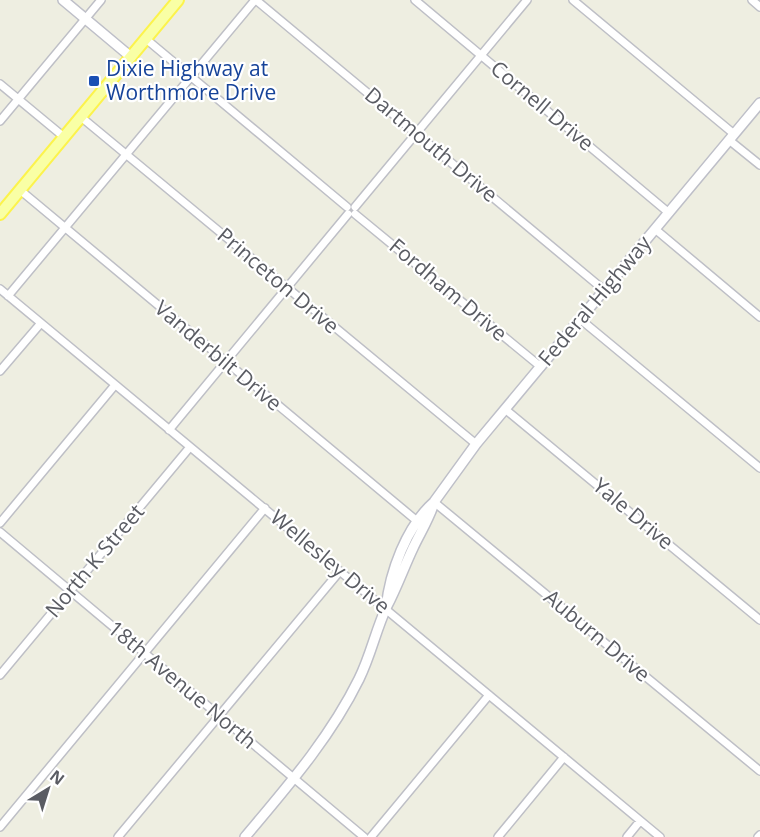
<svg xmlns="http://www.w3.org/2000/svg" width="760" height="837" viewBox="0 0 760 837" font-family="'Open Sans',sans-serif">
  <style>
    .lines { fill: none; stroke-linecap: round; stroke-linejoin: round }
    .street-casing { stroke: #bebfc6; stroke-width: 10 }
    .secondary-casing { stroke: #bebfc8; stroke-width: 12 }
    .primary-casing { stroke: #fcf34c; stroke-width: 14 }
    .street { stroke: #fff; stroke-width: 7 }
    .secondary { stroke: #fff; stroke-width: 9 }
    .primary { stroke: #f9ffa5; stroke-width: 10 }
    .transit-dot { fill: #1a4fb4; stroke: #fff; stroke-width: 2 }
    .labels { text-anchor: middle; stroke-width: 4.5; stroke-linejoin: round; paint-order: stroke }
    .transit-label { font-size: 21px; fill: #164399; stroke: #fff; text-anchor: start }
    .street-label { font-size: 21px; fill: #5a5c63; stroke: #fff }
  </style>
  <rect width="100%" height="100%" fill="#eeeee1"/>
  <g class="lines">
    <g class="street-casing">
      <path id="street" d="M256 0 604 290
        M415 0 669 213
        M573 0 734 134
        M752 0 760 7
        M146 39 347 207
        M0 84 64 137
        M81 117 476 444
        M0 121 101 0
        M729 140 760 165
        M20 190 417 521
        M355 207 527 0
        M355 214 541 367
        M655 229 760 317
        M0 289 660 837
        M8 296 255 0
        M580 319 760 468
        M0 371 41 323
        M505 409 760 620
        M169 430 348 214
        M434 502 760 771
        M0 523 115 385
        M0 532 364 837
        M0 675 190 447
        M0 827 265 508
        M118 837 340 571
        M371 837 489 695
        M498 837 564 757
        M627 837 640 821
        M758 837 760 835"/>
    </g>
    <g class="secondary-casing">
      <path id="secondary" d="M63 0 131 57
        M386 608C390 572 406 527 434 502L476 444 760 103
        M245 837C287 787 330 738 359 679 371 655 376 629 387 606 397 587 404 567 413 548 420 533 429 519 434 503"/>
    </g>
    <g class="primary-casing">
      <path id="primary" d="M0 214 178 0"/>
    </g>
    <use href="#street" class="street"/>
    <use href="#secondary" class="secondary"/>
    <use href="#primary" class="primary"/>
  </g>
  <rect class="transit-dot" x="88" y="75" width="12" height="12" rx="3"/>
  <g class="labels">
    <g class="transit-label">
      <text x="106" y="76">Dixie Highway at<tspan x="106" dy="24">Worthmore Drive</tspan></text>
    </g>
    <g class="street-label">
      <text transform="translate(542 106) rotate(40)" y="7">Cornell Drive</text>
      <text transform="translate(431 145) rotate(40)" y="7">Dartmouth Drive</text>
      <text transform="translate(278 281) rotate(40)" y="7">Princeton Drive</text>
      <text transform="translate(448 290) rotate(40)" y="7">Fordham Drive</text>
      <text transform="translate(595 301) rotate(-50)" y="7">Federal Highway</text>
      <text transform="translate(218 356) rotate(40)" y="7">Vanderbilt Drive</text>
      <text transform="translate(633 514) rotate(40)" y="7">Yale Drive</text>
      <text transform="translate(95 561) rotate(-50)" y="7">North K Street</text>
      <text transform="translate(330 562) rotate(40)" y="7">Wellesley Drive</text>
      <text transform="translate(597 636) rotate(40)" y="7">Auburn Drive</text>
      <text transform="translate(182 685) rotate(40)" y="7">18th Avenue North</text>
    </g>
  </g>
  <g transform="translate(48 789) rotate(38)" stroke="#ffffff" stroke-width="4.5" paint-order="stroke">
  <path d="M0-4.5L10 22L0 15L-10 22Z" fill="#5a5c63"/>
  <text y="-9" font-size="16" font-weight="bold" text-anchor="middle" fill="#5a5c63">N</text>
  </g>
</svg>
